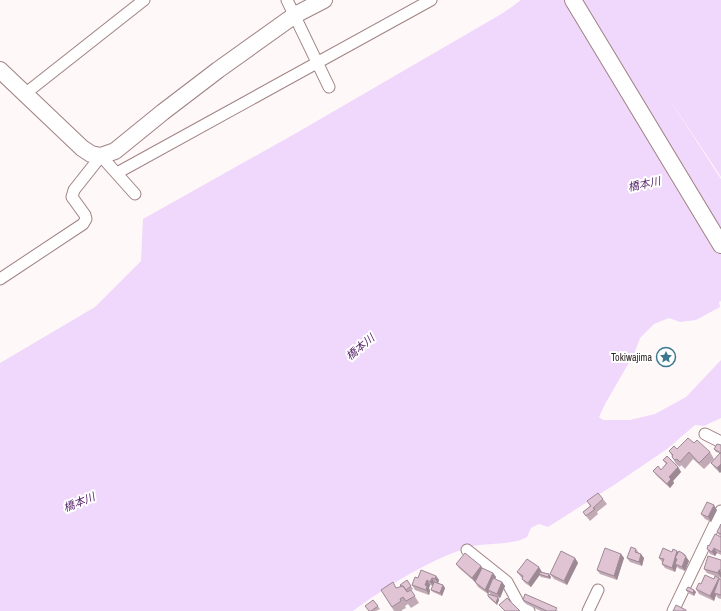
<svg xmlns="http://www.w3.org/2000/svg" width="721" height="611" viewBox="0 0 721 611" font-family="'Archivo Narrow','Noto Sans JP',sans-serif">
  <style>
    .water { fill: #f0d7fc }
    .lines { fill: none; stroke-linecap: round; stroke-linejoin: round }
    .street-casing { stroke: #a08283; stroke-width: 13 }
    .secondary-casing { stroke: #a08283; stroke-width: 18 }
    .street { stroke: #fff; stroke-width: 11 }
    .secondary { stroke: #fff; stroke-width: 16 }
    .wall { fill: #c1a9b5 }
    .shaded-wall { fill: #9d8994 }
    .building { fill: #e0c4d3; stroke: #9d8994 }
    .labels { text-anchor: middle; stroke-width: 4; stroke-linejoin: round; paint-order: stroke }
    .poi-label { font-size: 10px; fill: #302424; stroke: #fff; text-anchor: end }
    .water-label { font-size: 11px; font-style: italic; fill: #5a286e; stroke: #fff }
  </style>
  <rect width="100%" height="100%" fill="#fff8f8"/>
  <path class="water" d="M521 0H721V177L664 91 721 179V301L719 302 720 307 696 320 680 322 669 318 654 324 640 338 634 354 605 404 599 417 603 420H630L655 414 686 397 721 360V418L704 426 695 425 667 449 614 485 548 527 539 524 531 528 527 537C523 539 519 541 516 541 501 545 484 543 470 547 430 559 387 586 353 611H0V363L95 307 141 261 143 219 298 132 503 13Z"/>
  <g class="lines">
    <g class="street-casing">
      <path id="street" d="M287 0 329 87
        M26 93 144 0
        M117 173 431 0
        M0 279 83 224 86 219 85 215 72 197 74 190 101 156 135 194
        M705 434 721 442
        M467 550 507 582 520 606 529 611
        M588 611 598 590
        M673 611 721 511"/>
    </g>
    <g class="secondary-casing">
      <path id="secondary" d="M573 0 721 245
        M0 70 82 148 91 154 101 156 115 151 163 112 218 70 295 15 324 0"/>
    </g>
    <use href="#street" class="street"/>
    <use href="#secondary" class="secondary"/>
  </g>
  <path class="wall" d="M694 443 710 452 714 459 704 469 693 459 685 469 681 465 680 467 676 464 672 457V456L669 451Z
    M721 445 720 473 714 467 711 463 720 453 716 452 714 449Z
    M663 460 678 467 681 472 673 481 674 483 670 488 657 476 653 471 661 470 666 464Z
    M603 499 607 504 597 512 598 514 590 521 583 512 590 506 587 501Z
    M717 510 711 522 705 519 701 514Z
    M721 524V555L717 553 715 556 710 554 707 549 720 536 717 532Z
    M636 549 639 553 644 558 642 566 630 562 627 558Z
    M677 551 678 552 684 554 689 561 685 571 678 568 677 566 675 572 665 568 662 564V562L659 558 672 552Z
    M621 554 624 558 617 580 600 574 597 570Z
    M575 558 578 563 567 585 554 579 550 574Z
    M721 560V578L707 573 704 569Z
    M456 564 481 566 482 568 493 573 496 577 495 579 502 582 505 586 500 598 498 597 499 600 497 605 489 598 488 596 491 595 489 592 488 594 478 587 475 582 459 568Z
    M517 572H542H541L549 574 551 577 550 579 541 577 539 575 531 587 525 583 522 579V578L521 577Z
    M436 576 439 580 438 583 443 585 445 588 442 596 433 592 431 590 433 586 430 585 429 588 430 591 429 595 415 590 412 585 418 578Z
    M719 578 721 579V599L718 598 716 595 714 601 699 594 696 589 701 584Z
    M407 580 413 589 408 592 411 590 419 603 411 608 408 604 405 606 406 608 402 610V611H394L381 590 397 588 401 586Z
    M686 590H694L696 592 694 596 688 593Z
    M373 600 380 609 376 611H369Z
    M523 600 559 611H541L526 604Z"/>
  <path class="shaded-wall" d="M721 464V472L720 473 717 468Z
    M678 467 681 472 673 481 674 483 670 488 667 484 669 477Z
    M714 505 717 510 711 522 708 517Z
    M714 548 717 553 715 556 712 552Z
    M677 551 680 555 677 559 675 558 678 562 675 564 677 566 675 572 672 568Z
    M621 554 624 558 617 580 614 576Z
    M641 554 644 558 642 566 639 562Z
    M684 554 689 561 685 571 682 567Z
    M575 558 578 563 567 585 564 581Z
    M481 566 484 571 475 582 472 578Z
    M539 567 542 572 531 587 528 583Z
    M719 570 721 572V578L718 573Z
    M493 573 496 577 490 591 488 590 489 592 488 594 485 590Z
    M549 574 551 577 550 579 548 577Z
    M436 576 439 580 438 584 435 579Z
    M432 578 435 583 433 586 430 582Z
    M719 578 721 581 714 593 716 595 714 601 710 596Z
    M427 580 430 585 429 588 430 591 429 595 426 590 425 585Z
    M502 582 505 586 500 598 497 594Z
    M443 585 445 588 442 596 440 593Z
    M694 590 696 592 694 596 693 593Z
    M498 597 499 600 497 605 496 603Z"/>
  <path class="building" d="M688 438 694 443 697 440 710 452 699 463 689 452 680 462 677 459 675 460 672 457 673 455 669 451 674 446 677 449Z
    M717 444 721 445V453L714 449Z
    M720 453H721V464L717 468 711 463Z
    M667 456 678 467 669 477 671 479 667 484 653 471 658 466 661 470 667 463 663 460Z
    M598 493 603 499 593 508 595 509 586 516 583 512 591 506 587 501Z
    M707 502 714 505 708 517 701 514Z
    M721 524V534L717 532Z
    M715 534 721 537V552L714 548 712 552 707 549 708 545 709 546Z
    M631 547 636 549 635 552 641 554 639 562 627 558Z
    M605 548 621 554 614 576 597 570Z
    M663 548 672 552 673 549 677 551 672 568 662 564 664 559 659 558Z
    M561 551 575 558 564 581 550 574Z
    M679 551 684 554V555L686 556 682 567 675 564 677 559 675 558Z
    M465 553 481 566 472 578 456 564Z
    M708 556 721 560V570H719L718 573 704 569Z
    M527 559 539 567 528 583 522 579 523 576 517 572Z
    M482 568 493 573 485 590 475 582Z
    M421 570 436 576 435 579 432 578 430 582 427 580 425 585 427 586 426 590 412 585 415 577 418 578Z
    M540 572 549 574 548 577 539 574Z
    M705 575 714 579 715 576 719 578 710 596 696 589 699 583 701 584Z
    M493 578 502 582 497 594 488 590Z
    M719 579H721V595L714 593Z
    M407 580 411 586 406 590 403 586H401L400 585Z
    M393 582 396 588 403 586 407 592 411 590 415 596 406 601 403 597 400 599 401 601 392 607 381 590Z
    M434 582 443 585 440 593 431 590Z
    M688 587 694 590 693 593 686 590Z
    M488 594 498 597 496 603 488 596Z
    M525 594 557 608 555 611H547L523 600Z
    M507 598 520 611H505L499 605Z
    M373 600 378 606 371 611H369L365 606Z
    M676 605 686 610V611H673Z"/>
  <defs>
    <g id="sight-ring" transform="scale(1)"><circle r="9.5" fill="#fff" stroke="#3b788e" stroke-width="1.5"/><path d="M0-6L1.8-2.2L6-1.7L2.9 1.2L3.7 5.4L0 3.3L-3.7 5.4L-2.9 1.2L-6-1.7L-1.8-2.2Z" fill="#3b788e"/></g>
  </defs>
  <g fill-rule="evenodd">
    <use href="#sight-ring" x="666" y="357"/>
  </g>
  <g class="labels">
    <g class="poi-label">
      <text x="652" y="361">Tokiwajima</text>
    </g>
    <g class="water-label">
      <text transform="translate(644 184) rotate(-12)" y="4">橋本川</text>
      <text transform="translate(360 347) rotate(-40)" y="4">橋本川</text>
      <text transform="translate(79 502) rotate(-22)" y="4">橋本川</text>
    </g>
  </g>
</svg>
